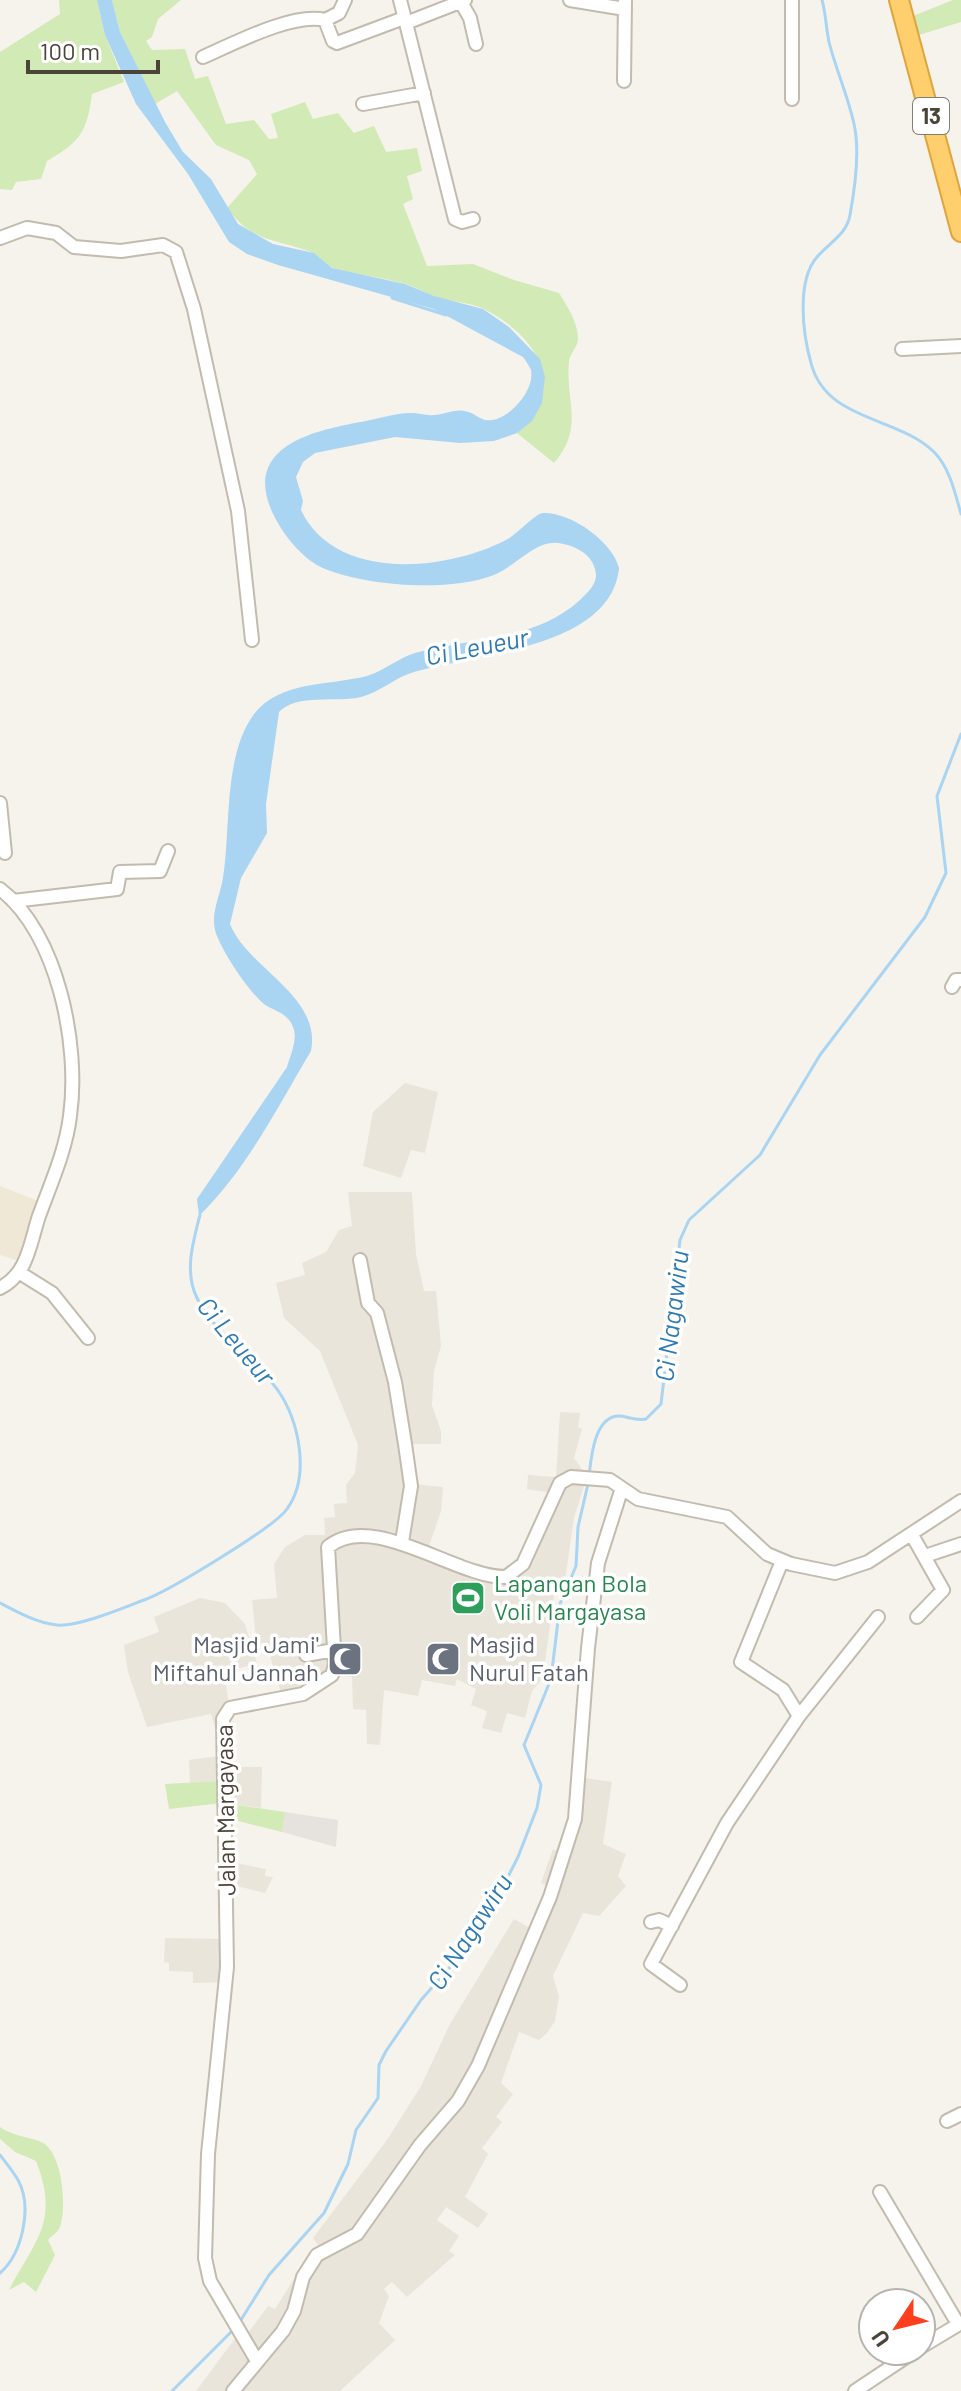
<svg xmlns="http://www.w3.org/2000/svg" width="961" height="2391" viewBox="0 0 961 2391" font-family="Barlow,sans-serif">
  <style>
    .residential { fill: #eae5da }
    .industrial { fill: #e6e2dd }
    .education { fill: #efe8d6 }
    .green { fill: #d2eab5 }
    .water { fill: #a9d4f2 }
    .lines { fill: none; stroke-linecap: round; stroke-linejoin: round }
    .stream { stroke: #a9d4f2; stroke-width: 3 }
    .minor-casing { stroke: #c2bbae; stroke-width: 16 }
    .highway-casing { stroke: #e0a43c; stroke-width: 22 }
    .minor { stroke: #fff; stroke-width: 12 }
    .highway { stroke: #ffcf6e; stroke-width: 18 }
    .labels { text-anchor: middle; stroke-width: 7; stroke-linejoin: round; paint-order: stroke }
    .shield { fill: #fff; stroke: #817c74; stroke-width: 2 }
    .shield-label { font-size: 22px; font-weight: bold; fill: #4b4439 }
    .leisure-label { font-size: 24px; fill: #27864d; stroke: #fff; text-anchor: start }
    .worship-label { font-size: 24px; fill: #5b616d; stroke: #fff; text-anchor: end }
    .street-label { font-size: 24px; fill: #4b4439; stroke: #fff }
    .water-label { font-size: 26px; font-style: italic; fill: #2e7ab2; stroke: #fff }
  </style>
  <rect width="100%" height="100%" fill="#f6f3ec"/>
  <path class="residential" d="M405 1083 438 1092 425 1153 411 1150 401 1178 363 1166 373 1112Z
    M348 1192H412L416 1254 424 1291H436L441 1346 434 1371 432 1405 441 1431V1444H407L413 1484 443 1487 441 1511 428 1549 497 1574 518 1565 552 1493 527 1489 528 1475 556 1477 560 1412 580 1413 578 1427 582 1429 574 1458 587 1476 574 1518 565 1581 554 1595 543 1678 532 1691 525 1718 507 1713 501 1733 482 1728 487 1711 471 1705 476 1689 457 1679 455 1686 422 1680 418 1696 384 1690 380 1745 367 1744 366 1710 353 1709 352 1677 337 1675 283 1700 268 1649H257L252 1600 277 1598 274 1564 285 1547 305 1535H325L324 1518 335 1517 334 1504 347 1503 346 1485 355 1473 358 1445 320 1351 284 1318 276 1283 305 1275 302 1263 326 1252 339 1230 352 1226Z
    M200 1598 225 1603 245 1624 257 1663 224 1673 230 1711 220 1726 215 1727 211 1714 147 1727 128 1672 124 1645 159 1632 154 1617Z
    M226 1755 227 1767H262L261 1808 222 1803 220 1781 190 1783 189 1760Z
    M579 1777 612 1782 603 1844 626 1854 618 1876 626 1886 599 1916 583 1913 553 1976 559 1996 555 2021 547 2033 539 2040 519 2032 501 2083 513 2094 496 2117 502 2122 482 2148 488 2154 465 2197 488 2214 478 2228 446 2207 437 2220 459 2236 449 2251 455 2255 407 2297 392 2282 384 2289 389 2296 379 2323 395 2340 340 2391H196L239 2333 245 2329 248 2333 268 2306 275 2309 292 2282 320 2248 313 2238 387 2140 421 2086 450 2024 514 1919 530 1928 549 1886 541 1883 553 1849 560 1852 571 1824Z
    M225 1861 266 1869 265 1876 273 1877 265 1893 225 1883Z
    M165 1938 231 1939 230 1982 193 1983V1972L169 1971V1963L164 1962Z"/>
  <path class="industrial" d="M285 1812 338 1820 336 1847 282 1832Z"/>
  <path class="education" d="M0 1186 41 1202 19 1261 0 1255Z"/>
  <path class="green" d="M59 0H97L105 35 124 82 92 94C87 132 80 142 47 161L41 179 16 182 12 190 0 189V52L60 14Z
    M112 0H181L158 19 152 37 146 41 152 50 185 49 195 79 208 76 226 124 254 120 269 139 278 138 271 114 305 102 313 119 338 113 354 133 374 126 386 152 417 148 422 171 407 176 413 199 403 204 427 266 473 264 514 280 559 293C567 306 578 322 578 339 578 346 570 354 569 361 565 400 585 427 554 463L517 433C570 388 537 336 484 309 470 302 451 302 436 297 425 293 414 286 402 283 381 277 358 275 336 269 326 266 320 256 311 252 274 238 253 243 227 208L257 174 249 160 216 145 177 91 155 104 120 32Z
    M953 0H961V22L919 35 913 16Z
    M220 1781 222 1803 169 1809 165 1784Z
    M229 1804 285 1812 282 1832 230 1819Z
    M0 2127C15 2138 37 2137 46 2145 62 2159 67 2205 60 2227 57 2234 52 2235 48 2240L55 2255 36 2292 24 2282 9 2290C35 2240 60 2222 36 2161L15 2152 0 2139Z"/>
  <path class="water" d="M97 0H112L120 32 165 122 183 152 211 179 238 224 273 244 314 253 332 268 405 284 434 296 483 309 509 327 540 359 545 377 542 403 532 421 517 433 494 441 460 443 395 437 315 453 303 462 296 477 303 501 301 510C335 582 445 571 504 541 516 536 534 514 543 513 571 512 613 542 619 568 611 650 469 654 411 673 393 679 380 692 361 697 337 703 297 693 279 712L266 804 267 833 241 878 230 924C248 969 322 996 311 1051 277 1108 247 1169 199 1216L197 1199 287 1067C290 1056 297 1041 294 1030 290 1015 278 1012 267 1006 251 996 220 949 215 930 211 912 220 896 223 878 231 829 223 756 254 714 281 680 328 686 367 676 384 671 398 658 415 653 471 638 535 641 580 600 587 593 596 585 596 575 595 555 575 545 558 543 535 540 513 569 491 576 448 592 367 586 325 569 302 560 279 530 270 507 245 442 323 429 366 421 380 418 397 413 411 413 419 413 426 416 434 415 444 415 453 409 464 411 475 412 480 422 492 420 510 418 535 390 531 370 531 369 524 358 523 357L434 309 278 265 247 254 229 242 188 174 136 104 105 35Z"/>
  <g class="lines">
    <path class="stream" d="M822 0C826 14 826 28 829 42 836 70 848 96 854 124 860 150 855 188 850 215 847 234 829 243 817 257 796 281 803 335 811 363 826 422 899 416 935 453 950 469 955 493 961 514
      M392 298 446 315
      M589 1476C591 1459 594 1415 620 1416 629 1417 636 1421 646 1419L661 1404 680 1240 689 1220 760 1155 820 1055 925 917 946 873 937 796 961 734
      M0 1603C17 1612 37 1623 57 1625 78 1627 123 1608 144 1600 167 1592 275 1527 287 1509 311 1476 299 1420 277 1389 253 1358 214 1333 197 1298 184 1272 193 1242 200 1215
      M0 2155C6 2163 13 2171 18 2180 33 2207 22 2254 0 2273
      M239 2323 269 2275 324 2213 348 2164 356 2130 378 2098 379 2065 386 2051 421 2000 465 1950 491 1910 518 1857 537 1808 541 1785 524 1745 551 1679 560 1604 576 1566 578 1527 588 1484
      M172 2391 234 2329"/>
    <g class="minor-casing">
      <path id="minor" d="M400 0 406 23
        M465 0 406 23 455 219 462 222 473 219
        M570 0 625 9
        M792 0V99
        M462 4 470 18 476 44
        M325 20 339 13 345 0
        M203 57C233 44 293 12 325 20L333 41 337 43 404 18
        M624 81 625 0
        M363 104 424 93
        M0 238 27 228 56 233 74 247 121 251 163 245 176 252 194 309 238 511 252 640
        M902 349 961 346
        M0 803 5 853
        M0 889C58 933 80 1046 70 1116 66 1150 51 1183 39 1216 30 1243 28 1274 0 1288
        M13 901 117 889 120 872 160 871 168 851
        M952 987 956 980H961
        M360 1260 368 1303 377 1313 395 1382 405 1444 411 1486 402 1542
        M20 1273 52 1293 88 1338
        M912 1535 943 1590 917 1617
        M925 1556 961 1544
        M306 1655 334 1650
        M799 1716 878 1617
        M651 1922 659 1920 672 1926
        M680 1985 651 1964 727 1823 799 1716 783 1690 741 1662 782 1561
        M947 2121 961 2114
        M880 2192 958 2324
        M921 2347 961 2323
        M257 2361 210 2281 205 2258 208 2154 227 1967 223 1719 230 1708 303 1694 332 1675 335 1665 328 1547C373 1510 456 1578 506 1577L523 1564 560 1483 571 1477 610 1480 638 1499 727 1517 767 1554 791 1564 835 1573 868 1562 961 1501
        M233 2391 283 2331 294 2311 303 2277 317 2255 357 2234 420 2145 458 2101 478 2066 550 1897 575 1819 588 1648 598 1563 621 1491
        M855 2391 915 2351"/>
    </g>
    <g class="highway-casing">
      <path id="highway" d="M899 0 961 232"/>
    </g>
    <use href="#minor" class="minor"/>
    <use href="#highway" class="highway"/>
  </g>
  <defs>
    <g id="stadium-square" transform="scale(1.8)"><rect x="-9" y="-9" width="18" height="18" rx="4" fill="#2e9e5b" stroke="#fff"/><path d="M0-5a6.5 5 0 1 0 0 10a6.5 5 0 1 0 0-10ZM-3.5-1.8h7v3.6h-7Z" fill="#fff"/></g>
    <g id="mosque-square" transform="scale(1.8)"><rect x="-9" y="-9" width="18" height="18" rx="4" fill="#6b7280" stroke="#fff"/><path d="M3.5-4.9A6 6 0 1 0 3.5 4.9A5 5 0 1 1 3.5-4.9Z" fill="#fff"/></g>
  </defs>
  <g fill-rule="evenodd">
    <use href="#stadium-square" x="468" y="1598"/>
    <use href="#mosque-square" x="345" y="1659"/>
    <use href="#mosque-square" x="443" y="1659"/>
  </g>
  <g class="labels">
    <rect class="shield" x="913" y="98" width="36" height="36" rx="6"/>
    <g class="shield-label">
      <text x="931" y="124">13</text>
    </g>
    <g class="leisure-label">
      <text x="494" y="1592">Lapangan Bola<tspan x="494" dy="28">Voli Margayasa</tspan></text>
    </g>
    <g class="worship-label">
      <text x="319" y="1653">Masjid Jami'<tspan x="319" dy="28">Miftahul Jannah</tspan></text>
      <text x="469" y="1653" text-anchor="start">Masjid<tspan x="469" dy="28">Nurul Fatah</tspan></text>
    </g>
    <g class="street-label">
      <text transform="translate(226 1810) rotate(-91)" y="8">Jalan Margayasa</text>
    </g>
    <g class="water-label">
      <text transform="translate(477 647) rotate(-11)" y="9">Ci Leueur</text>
      <text transform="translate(672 1316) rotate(-83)" y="9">Ci Nagawiru</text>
      <text transform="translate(236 1341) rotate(50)" y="9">Ci Leueur</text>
      <text transform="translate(470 1932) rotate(-57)" y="9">Ci Nagawiru</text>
    </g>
  </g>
  <g transform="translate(897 2327) rotate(235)"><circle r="38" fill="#ffffff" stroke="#b7b4b0" stroke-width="2"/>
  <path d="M0-6L14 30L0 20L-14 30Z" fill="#fc3f1d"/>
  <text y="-12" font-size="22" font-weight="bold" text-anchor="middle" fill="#4b4439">U</text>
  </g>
  <path d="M28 60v12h130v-12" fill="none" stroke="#4b4439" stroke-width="4"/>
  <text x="40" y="60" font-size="24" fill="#4b4439" stroke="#ffffff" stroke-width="6" paint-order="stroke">100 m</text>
</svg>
